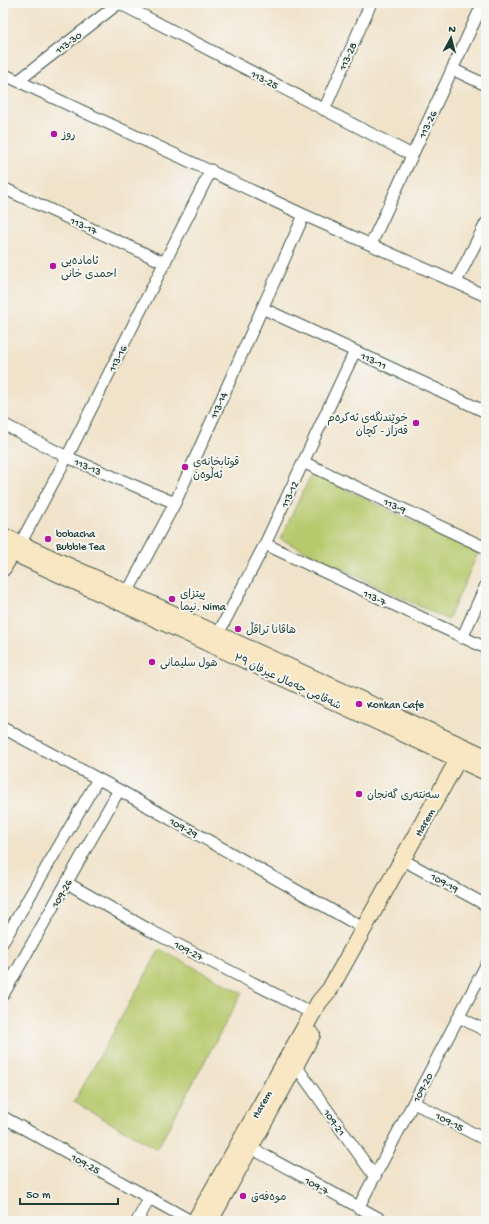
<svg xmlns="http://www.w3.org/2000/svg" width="489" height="1224" viewBox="0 0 489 1224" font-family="'Gochi Hand','Playpen Sans Arabic',sans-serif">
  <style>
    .green { fill: #b8c96d; stroke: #6c8350 }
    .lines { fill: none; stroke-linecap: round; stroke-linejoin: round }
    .street-casing { stroke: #3e564a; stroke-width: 13 }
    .secondary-casing { stroke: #3e564a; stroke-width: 18 }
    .street { stroke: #fff; stroke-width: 11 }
    .secondary { stroke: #f9e7c3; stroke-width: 16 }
    .poi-dot { fill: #b5179e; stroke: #f6f6f2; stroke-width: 1.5 }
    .labels { text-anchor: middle; stroke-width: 4; stroke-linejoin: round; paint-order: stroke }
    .street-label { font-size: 11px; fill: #1f3d34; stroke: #f6f6f2 }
    .poi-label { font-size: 11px; fill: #1f3d34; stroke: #f6f6f2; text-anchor: start }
  </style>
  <rect width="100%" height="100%" fill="#f6f6f2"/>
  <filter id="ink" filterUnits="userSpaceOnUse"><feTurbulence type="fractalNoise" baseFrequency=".025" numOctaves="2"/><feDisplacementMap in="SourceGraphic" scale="8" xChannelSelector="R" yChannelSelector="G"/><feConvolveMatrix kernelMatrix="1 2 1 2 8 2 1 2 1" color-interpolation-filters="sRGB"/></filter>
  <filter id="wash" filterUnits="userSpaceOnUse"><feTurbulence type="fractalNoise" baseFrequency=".012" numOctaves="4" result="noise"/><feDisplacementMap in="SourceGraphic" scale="16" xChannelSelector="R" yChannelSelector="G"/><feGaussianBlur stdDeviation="0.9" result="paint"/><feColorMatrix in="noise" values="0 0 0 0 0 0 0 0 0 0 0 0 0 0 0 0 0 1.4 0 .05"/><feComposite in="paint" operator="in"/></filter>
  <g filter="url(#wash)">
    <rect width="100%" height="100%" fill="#f1e3ca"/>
    <path class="green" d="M312 473 478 553 448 620 280 539Z
      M160 949 242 993 157 1149 74 1102Z"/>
  </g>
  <g filter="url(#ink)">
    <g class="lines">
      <g class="street-casing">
        <path id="street" d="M119 3 412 155
          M452 69 486 85
          M3 74 304 215 486 296
          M18 81 119 3
          M324 110 371 3
          M3 188 165 263
          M371 244 483 3
          M456 282 486 223
          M262 308 486 412
          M3 424 67 457 175 503
          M303 462 486 548
          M20 544 67 457 211 170
          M265 544 486 648
          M127 593 175 503 304 215
          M218 634 265 544 355 351
          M462 638 486 585
          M3 728 119 790 363 928
          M403 860 486 905
          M67 883 151 931 312 1013
          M3 942 98 779
          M3 995 119 790
          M459 1017 486 1031
          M296 1066 375 1177
          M414 1103 486 1140
          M3 1117 191 1221
          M251 1148 384 1221
          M358 1208 486 965
          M137 1221 149 1199"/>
      </g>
      <g class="secondary-casing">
        <path id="secondary" d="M3 536 486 757
          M3 548 486 772
          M3 568 12 552
          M195 1221 319 1002 330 989 465 747
          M210 1221 312 1035"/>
      </g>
      <use href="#street" class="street"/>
      <use href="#secondary" class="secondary"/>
    </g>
  </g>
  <g class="poi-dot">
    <circle cx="54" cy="134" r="4"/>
    <circle cx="53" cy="266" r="4"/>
    <circle cx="416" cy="423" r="4"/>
    <circle cx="185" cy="467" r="4"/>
    <circle cx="48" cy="539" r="4"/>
    <circle cx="172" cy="599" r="4"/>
    <circle cx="238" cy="629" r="4"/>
    <circle cx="152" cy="662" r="4"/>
    <circle cx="359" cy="704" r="4"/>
    <circle cx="359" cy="794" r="4"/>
    <circle cx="243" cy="1196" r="4"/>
  </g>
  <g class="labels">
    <g class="street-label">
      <text transform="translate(68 42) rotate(-37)" y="4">113-30</text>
      <text transform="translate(347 56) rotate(-66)" y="4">113-28</text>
      <text transform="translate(265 79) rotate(27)" y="4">113-25</text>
      <text transform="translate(427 124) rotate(-65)" y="4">113-26</text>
      <text transform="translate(84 225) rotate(25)" y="4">113-17</text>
      <text transform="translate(117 358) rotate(-63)" y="4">113-16</text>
      <text transform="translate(374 360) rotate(25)" y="4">113-11</text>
      <text transform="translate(218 405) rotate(-66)" y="4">113-14</text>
      <text transform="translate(88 466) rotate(23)" y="4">113-13</text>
      <text transform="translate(289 494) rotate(-65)" y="4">113-12</text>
      <text transform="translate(395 505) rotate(25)" y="4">113-9</text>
      <text transform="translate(375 597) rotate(25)" y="4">113-7</text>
      <text transform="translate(288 681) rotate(25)" y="4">شەقامی جەمال عیرفان ٣٩</text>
      <text transform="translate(424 822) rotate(-61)" y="4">Harem</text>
      <text transform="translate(184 827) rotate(29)" y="4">109-29</text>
      <text transform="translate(445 882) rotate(29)" y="4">109-19</text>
      <text transform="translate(61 893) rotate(-60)" y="4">109-26</text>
      <text transform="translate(189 950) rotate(27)" y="4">109-27</text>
      <text transform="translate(422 1087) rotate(-62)" y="4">109-20</text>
      <text transform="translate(261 1104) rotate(-61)" y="4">Harem</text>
      <text transform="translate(450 1121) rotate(27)" y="4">109-15</text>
      <text transform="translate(335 1122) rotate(55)" y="4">109-21</text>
      <text transform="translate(86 1163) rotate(29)" y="4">109-25</text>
      <text transform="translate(317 1185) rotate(29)" y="4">109-7</text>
    </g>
    <g class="poi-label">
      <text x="62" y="138">روز</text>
      <text x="61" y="264">ئامادەیی<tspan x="61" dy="13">احمدی خانی</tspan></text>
      <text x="408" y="421" text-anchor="end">خوێندنگەی ئەکرەم<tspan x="408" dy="13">قەزاز - کچان</tspan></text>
      <text x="193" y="465">قوتابخانەی<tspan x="193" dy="13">ئەڵوەن</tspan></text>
      <text x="56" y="537">bobacha<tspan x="56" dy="13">Bubble Tea</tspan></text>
      <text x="180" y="597">پیتزای<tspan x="180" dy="13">نیما. Nima</tspan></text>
      <text x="246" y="633">هاڤانا تراڤڵ</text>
      <text x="160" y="666">هول سليمانى</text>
      <text x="367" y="708">Konkan Cafe</text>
      <text x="367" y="798">سەنتەری گەنجان</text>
      <text x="251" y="1200">موەفەق</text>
    </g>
  </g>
  <rect width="489" height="1224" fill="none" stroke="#f6f6f2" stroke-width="16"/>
  <g transform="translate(451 38) rotate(7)" stroke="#f6f6f2" stroke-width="3" paint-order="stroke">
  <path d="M0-3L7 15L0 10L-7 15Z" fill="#1f3d34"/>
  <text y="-6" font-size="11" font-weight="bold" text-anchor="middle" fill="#1f3d34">N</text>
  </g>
  <path d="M20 1198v6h98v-6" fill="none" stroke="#1f3d34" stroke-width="2"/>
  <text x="26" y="1198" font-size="12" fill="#1f3d34" stroke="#f6f6f2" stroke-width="3" paint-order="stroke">50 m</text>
</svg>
